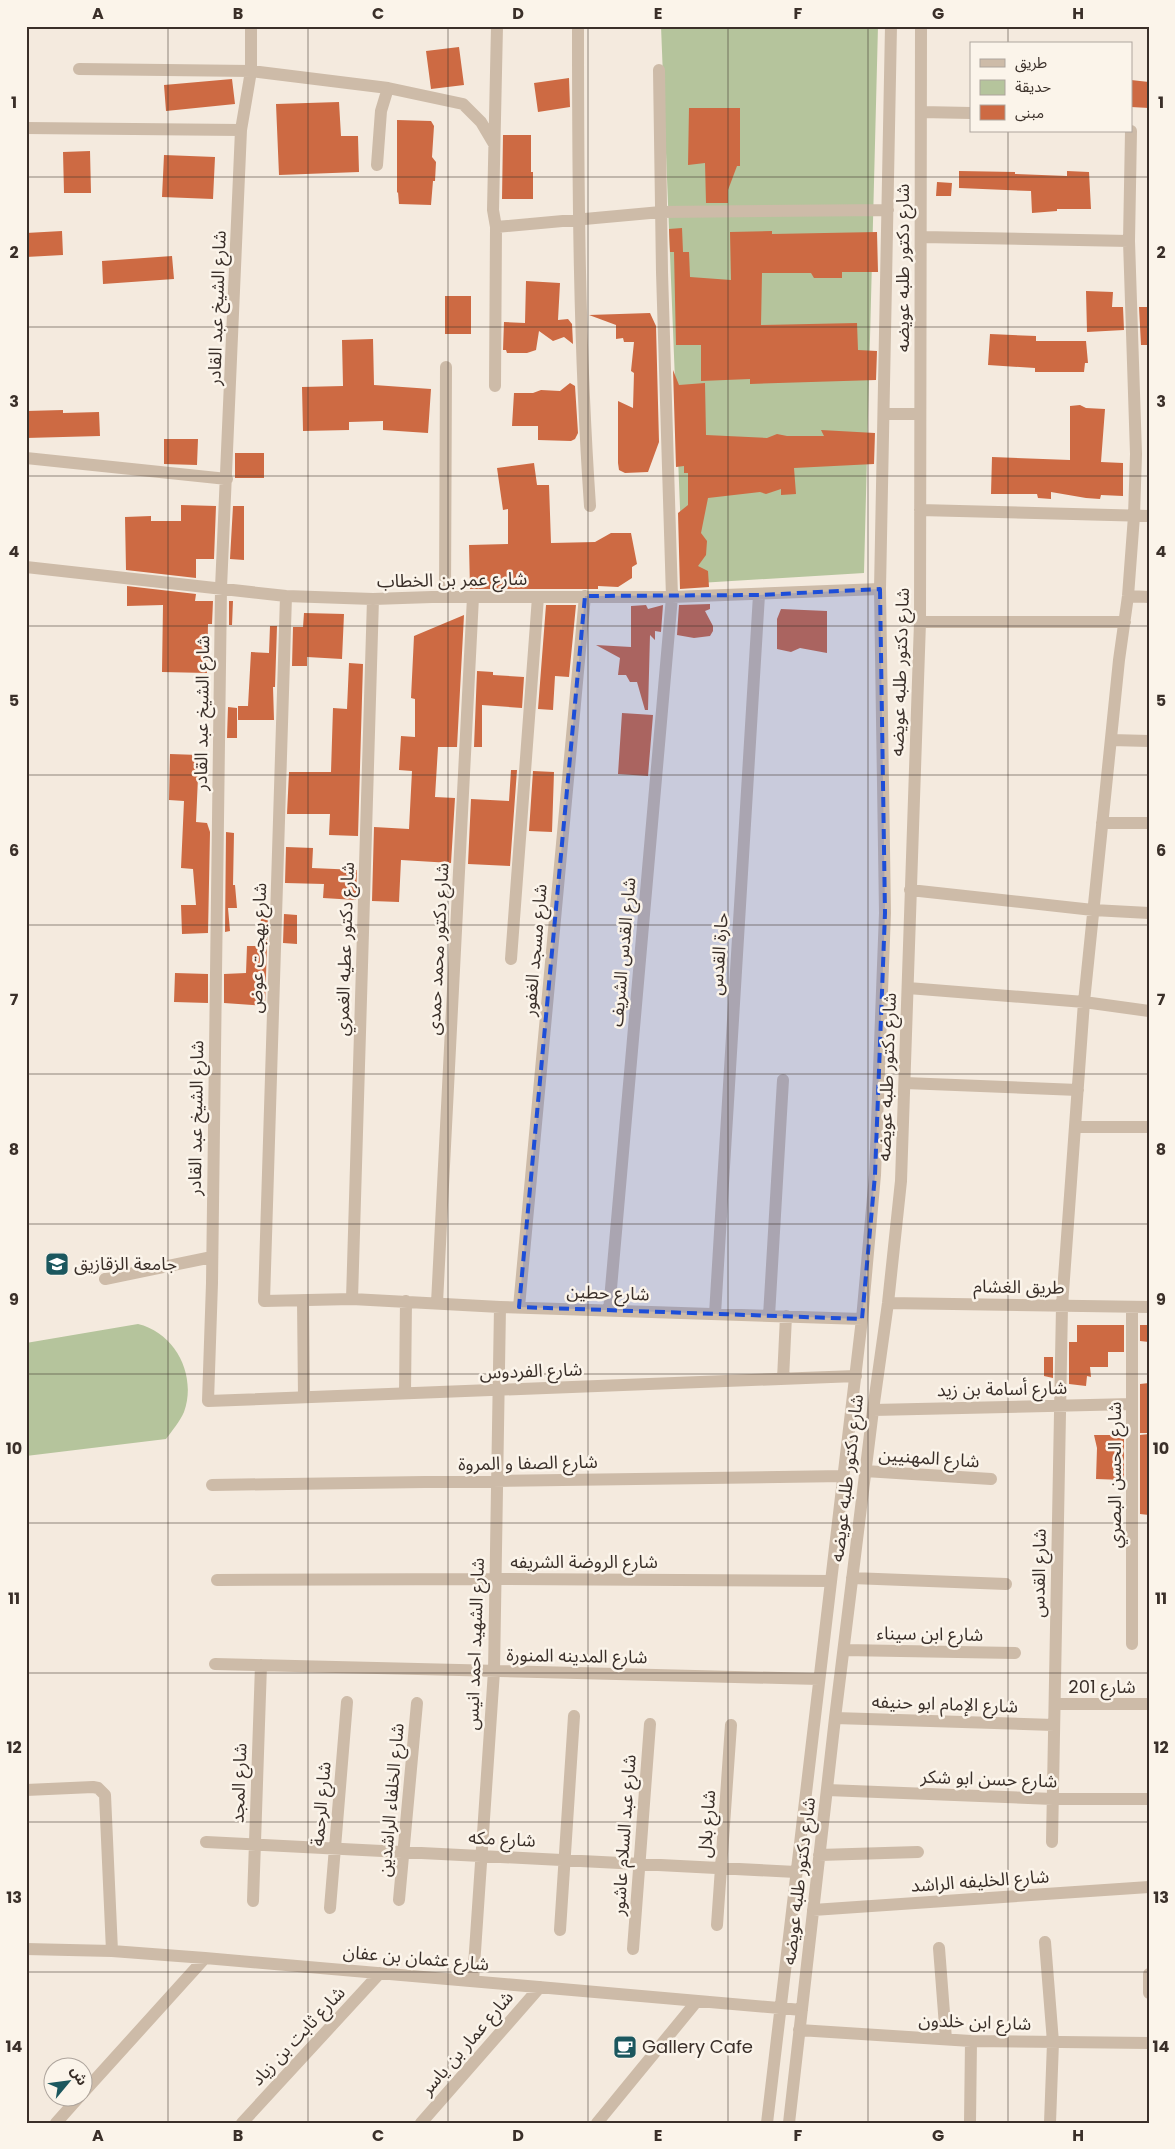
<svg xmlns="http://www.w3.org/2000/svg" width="1175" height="2149" viewBox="0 0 1175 2149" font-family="Poppins,'Noto Sans Arabic',sans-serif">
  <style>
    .green { fill: #b5c49c }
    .building { fill: #cd6a43 }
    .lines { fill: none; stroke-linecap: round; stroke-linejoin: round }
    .minor { stroke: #cdbba8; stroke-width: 12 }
    .marked { fill: #1d4ed8; fill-opacity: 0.2; stroke: #1d4ed8; stroke-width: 4; stroke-dasharray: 10 6; stroke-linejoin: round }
    .grid { fill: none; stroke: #3a2f29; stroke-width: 1; stroke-opacity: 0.55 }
    .labels { text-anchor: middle; stroke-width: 5; stroke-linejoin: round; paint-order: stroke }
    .street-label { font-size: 18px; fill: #3a2f29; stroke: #fbf4ea }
    .poi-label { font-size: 18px; fill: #3a2f29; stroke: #fbf4ea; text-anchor: start }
    .neatline { fill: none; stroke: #3a2f29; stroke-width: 2 }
    .grid-label { font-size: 16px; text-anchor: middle; font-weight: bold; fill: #3a2f29 }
  </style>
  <rect width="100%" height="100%" fill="#f4eade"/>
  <path class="green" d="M661 26H878L864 573 683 584Z
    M138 1324C176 1333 197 1376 184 1412 180 1421 172 1431 166 1439L26 1456V1343Z"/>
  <path class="building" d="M459 47 464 85 431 89 426 51Z
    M569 78 570 107 538 112 534 83Z
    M232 79 235 104 166 111 164 85Z
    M1131 80 1149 82V108L1131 107Z
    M339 102 341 136H358L359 172 279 175 276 104Z
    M689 108H740V166H737L728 190V203H706L705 163 688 165Z
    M397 120 431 121 434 126 432 157 436 162 435 181H433L431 205 399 204 398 192 397 193Z
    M503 135H531V172H533V199H502Z
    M90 151 91 193H64L63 152Z
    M164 155 215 157 213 199 162 197Z
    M959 171 1015 172V174L1067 176V171L1089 172 1091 209H1057V211L1032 213 1031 191 959 188Z
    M937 182 952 183 951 196H936Z
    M682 228 683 252H689L690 277 731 280 730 232 772 231V234L877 232 878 272H842V278H814L811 273H762L761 325 857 323 858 350 877 351 876 380 750 384V379L701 381V345H676L674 252H670L669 229Z
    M62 231 63 255 26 257V233Z
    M172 256 174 279 103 284 102 261Z
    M526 281 560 283 558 320 568 319 572 324 573 344 564 337 553 341 539 331 536 350 527 353H507L506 350H503L504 322 525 323Z
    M1086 291 1113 292 1112 307H1123L1124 330 1087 332Z
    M445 296H471V334H445Z
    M1139 307H1149V345H1141Z
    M650 313 656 326 659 442 648 472 625 473 619 470 618 463V401L633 408 634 373 631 371 634 342H624L623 338 616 339V325L589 315Z
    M990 334 1036 336V341H1086L1088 363H1085L1084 372H1035V368L988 365Z
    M373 339 374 385 431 389 428 433 383 430V421L349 422V430L303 431 302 387 343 386 342 340Z
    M673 370 679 385 705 383 706 435 767 438 777 434 787 436H824L821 430 875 433 874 464 794 468 796 494 781 495V489L766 494 760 492 708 498 701 533 707 541 706 555 698 566 708 571 709 587 680 589 678 513 688 505V473H684V466L676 467Z
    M570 383 575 386 578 433 575 439 571 441 538 440V426H512L514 393H533L541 390 560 391Z
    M1080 405 1086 408 1105 409 1101 462 1123 463V496L1101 495 1100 499 1086 498 1051 492V499L1038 498 1037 494H991L992 457 1070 460V406Z
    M63 410V413L99 412 100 436 26 438V411Z
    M164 439H198L197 465 164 464Z
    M235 453H264V478H235Z
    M534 463 537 485H549L551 543 595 542 611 533H631L637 564 632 567V578L618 587 598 586V589H470L469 545 508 544V509L503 510 497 468Z
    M181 505 216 506 214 559H196V578L126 570 125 517 151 516V521H181Z
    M233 506H244V560L230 559Z
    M127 586 196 594 195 601H213L212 624H208L207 673 162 672 163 605 127 606Z
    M229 601H233L232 625H229Z
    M710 604V609L705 611 713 626V631L710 636 694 638 677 635 679 605Z
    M546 605H576L569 677 555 676 553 710 538 709Z
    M646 605 648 609 663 605 661 632 655 631V640L650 635 648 710H645L637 682H630L626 675H618L620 658 596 645 631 647V606Z
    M781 609 827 611V653L800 648 791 652 777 649V619Z
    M304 613 344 614 342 659 307 657V666H292L293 627H303Z
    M464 615 457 747H438L435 797 455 798 451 863 401 860 399 902 372 901 374 827 409 829 412 771 399 770 401 736 415 737V699L411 698 414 636Z
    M270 626H277L275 687H273L274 720H238V706H248L251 652 269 653Z
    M349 663 363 664 358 836 329 835 330 814H287L289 772H331L333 708 347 709Z
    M477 671 493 672V675L524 677 522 708 482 705V747H474Z
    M228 707 237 708V738H227Z
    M622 713 653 715 648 776 618 774Z
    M170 754 199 755 196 822 207 823 210 832 208 933 182 934 181 905H196L193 869 181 868 184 801 169 800Z
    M511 770H517L510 866 468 864 471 799 509 801Z
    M533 771 554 772 552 832 529 831Z
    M226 832 234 833 233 885H235L237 908H228L230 931 225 932Z
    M286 847 313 848 312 868 357 870 356 900 323 898 324 884 285 883Z
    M261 914H268L265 1006 224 1003V974L246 973 247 946H260Z
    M284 914 297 915V944L283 943Z
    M175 973 208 974V1003L174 1002Z
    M1077 1325H1124V1352H1108V1367H1090L1091 1377 1087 1376 1086 1386 1069 1384V1342H1077Z
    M1140 1325H1149V1342L1140 1341Z
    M1044 1357H1053V1378L1044 1376Z
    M1149 1383V1433H1140V1384Z
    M1149 1434V1515L1140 1514V1435Z
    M1094 1435H1124V1480L1096 1479 1097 1448Z"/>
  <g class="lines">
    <path class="minor" d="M251 26V71L241 130 221 588 212 1283 208 1401 856 1376
      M497 26 493 210 496 227 661 212 888 210
      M578 26C578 187 579 346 590 506
      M79 69 251 71 388 88 463 104 481 122 494 144
      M921 112 971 113
      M26 128 241 130
      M377 165 381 111 388 88
      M922 237 1129 241
      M495 386 496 227
      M884 414H920
      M26 458 227 479
      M920 510 1149 516
      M26 567 286 596 373 599 432 597H672L880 589
      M286 596 264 1301 352 1299 500 1307 862 1319
      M1128 596 1149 597
      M445 597 446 367
      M920 622H1125
      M1111 740 1149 741
      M1102 823H1149
      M910 890 1093 910 1149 913
      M511 959 538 597
      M908 988 1084 1002 1149 1011
      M905 1083 1078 1090
      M1075 1127H1149
      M105 1279 212 1257
      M352 1299 373 599
      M303 1301 304 1397
      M437 1303 473 597
      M888 1303 1149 1307
      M519 1307 585 596
      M609 1311 672 597 662 272 659 70
      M715 1314 759 595
      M769 1316 783 1080
      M783 1379 786 1316
      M405 1393 406 1301
      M873 1410 1132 1404
      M865 1471 991 1479
      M212 1485 844 1476
      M852 1578 1006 1584
      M217 1580 496 1579 831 1581
      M1132 1644V1307
      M844 1650 1015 1653
      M215 1664 819 1679
      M1055 1704H1149
      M835 1718 1054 1725
      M26 1790 93 1787 98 1788 105 1795 112 1951
      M827 1790 1053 1799H1149
      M206 1842 796 1872
      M1052 1842 1062 1306 1084 1002 1119 660 1128 596 1134 516 1136 454 1129 241 1131 131
      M819 1855 918 1852
      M399 1900 417 1703
      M253 1901 261 1665
      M330 1908 347 1702
      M813 1910 1149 1887
      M717 1925 731 1725
      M560 1930 574 1716
      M1045 1942 1053 2042 1050 2123
      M939 1948 946 2039
      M26 1949 112 1951 205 1958 802 2010
      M633 1949 650 1724
      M1149 1974V1993
      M473 1981 494 1671 500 1307
      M799 2030 971 2041 1149 2043
      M82 2094 205 1958
      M56 2123 80 2096
      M242 2123 380 1973
      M421 2123 540 1987
      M597 2123 697 2001
      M767 2123 862 1319 875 1175 885 913 880 589 891 26
      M789 2123 835 1718 873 1410 888 1303 901 1181 920 622 921 26
      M970 2123 971 2041"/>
  </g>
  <path class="marked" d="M880 589 885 913 875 1175 862 1319 519 1307 585 596 759 595Z"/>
  <path class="grid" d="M168 26V2123M308 26V2123M448 26V2123M588 26V2123M728 26V2123M868 26V2123M1008 26V44M1008 131V2123M26 177H1149M26 327H1149M26 476H1149M26 626H1149M26 775H1149M26 925H1149M26 1074H1149M26 1224H1149M26 1374H1149M26 1523H1149M26 1673H1149M26 1822H1149M26 1972H1149"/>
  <defs>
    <g id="university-square" transform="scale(1.25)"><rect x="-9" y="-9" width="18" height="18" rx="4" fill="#1b575e" stroke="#fbf4ea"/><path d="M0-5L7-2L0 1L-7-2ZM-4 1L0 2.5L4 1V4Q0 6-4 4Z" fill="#fff"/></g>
    <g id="cafe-square" transform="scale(1.25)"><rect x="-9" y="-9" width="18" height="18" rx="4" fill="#1b575e" stroke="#fbf4ea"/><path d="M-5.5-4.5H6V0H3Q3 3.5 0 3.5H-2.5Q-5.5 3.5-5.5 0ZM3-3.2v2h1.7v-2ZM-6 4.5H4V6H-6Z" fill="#fff"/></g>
  </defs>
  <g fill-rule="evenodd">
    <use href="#university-square" x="57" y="1264"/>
    <use href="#cafe-square" x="625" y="2047"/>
  </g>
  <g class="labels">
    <g class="street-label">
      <text transform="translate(903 268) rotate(-90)" y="6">شارع دكتور طلبه عويضه</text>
      <text transform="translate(217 308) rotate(-88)" y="6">شارع الشيخ عبد القادر</text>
      <text transform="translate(452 580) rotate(-1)" y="6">شارع عمر بن الخطاب</text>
      <text transform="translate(900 672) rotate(-88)" y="6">شارع دكتور طلبه عويضه</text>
      <text transform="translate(202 713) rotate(-89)" y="6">شارع الشيخ عبد القادر</text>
      <text transform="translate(258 948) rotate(-88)" y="6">شارع بهجت عوض</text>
      <text transform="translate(345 949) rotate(-88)" y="6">شارع دكتور عطيه الغمري</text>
      <text transform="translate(438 949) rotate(-87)" y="6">شارع دكتور محمد حمدى</text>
      <text transform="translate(535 950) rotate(-85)" y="6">شارع مسجد الغفور</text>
      <text transform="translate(623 952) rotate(-85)" y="6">شارع القدس الشريف</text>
      <text transform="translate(719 954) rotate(-86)" y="6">حارة القدس</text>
      <text transform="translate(887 1077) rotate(-88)" y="6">شارع دكتور طلبه عويضه</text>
      <text transform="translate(196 1118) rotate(-89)" y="6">شارع الشيخ عبد القادر</text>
      <text transform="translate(1019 1287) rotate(1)" y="6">طريق الغشام</text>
      <text transform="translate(608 1293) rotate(2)" y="6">شارع حطين</text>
      <text transform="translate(531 1371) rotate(-2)" y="6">شارع الفردوس</text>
      <text transform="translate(1002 1389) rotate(-1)" y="6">شارع أسامة بن زيد</text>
      <text transform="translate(929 1458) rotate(4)" y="6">شارع المهنيين</text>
      <text transform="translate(528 1463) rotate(-1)" y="6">شارع الصفا و المروة</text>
      <text transform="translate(1115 1475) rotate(-90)" y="6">شارع الحسن البصري</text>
      <text transform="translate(847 1478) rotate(-83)" y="6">شارع دكتور طلبه عويضه</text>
      <text x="584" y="1568">شارع الروضة الشريفه</text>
      <text transform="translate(1039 1573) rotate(-89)" y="6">شارع القدس</text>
      <text transform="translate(930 1634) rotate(1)" y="6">شارع ابن سيناء</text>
      <text transform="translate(475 1644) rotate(-88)" y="6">شارع الشهيد احمد انيس</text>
      <text transform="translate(577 1656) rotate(1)" y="6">شارع المدينه المنورة</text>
      <text x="1102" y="1693">شارع 201</text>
      <text transform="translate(945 1704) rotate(2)" y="6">شارع الإمام ابو حنيفه</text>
      <text transform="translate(989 1779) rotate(2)" y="6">شارع حسن ابو شكر</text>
      <text transform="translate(239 1783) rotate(-88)" y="6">شارع المجد</text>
      <text transform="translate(391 1800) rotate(-85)" y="6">شارع الخلفاء الراشدين</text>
      <text transform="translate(321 1804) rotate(-85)" y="6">شارع الرحمة</text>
      <text transform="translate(707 1824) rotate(-86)" y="6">شارع بلال</text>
      <text transform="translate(624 1835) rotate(-86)" y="6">شارع عبد السلام عاشور</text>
      <text transform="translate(502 1839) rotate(3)" y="6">شارع مكه</text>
      <text transform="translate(799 1881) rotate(-83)" y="6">شارع دكتور طلبه عويضه</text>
      <text transform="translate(980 1881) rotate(-4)" y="6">شارع الخليفه الراشد</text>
      <text transform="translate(416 1958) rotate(5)" y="6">شارع عثمان بن عفان</text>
      <text transform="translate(975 2022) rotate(2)" y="6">شارع ابن خلدون</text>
      <text transform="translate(298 2036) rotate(-47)" y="6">شارع ثابت بن زياد</text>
      <text transform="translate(467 2043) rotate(-49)" y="6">شارع عمار بن ياسر</text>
    </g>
    <g class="poi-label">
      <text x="74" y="1270">جامعة الزقازيق</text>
      <text x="642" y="2053">Gallery Cafe</text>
    </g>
  </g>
  <rect width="1175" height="2149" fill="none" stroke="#fbf4ea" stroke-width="55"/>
  <rect x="970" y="42" width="162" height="90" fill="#fbf4ea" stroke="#aea59d"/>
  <rect x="980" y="59" width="25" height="8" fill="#cdbba8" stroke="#aea59d"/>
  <text x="1015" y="68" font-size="15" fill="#3a2f29">طريق</text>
  <rect x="980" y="80" width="25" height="15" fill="#b5c49c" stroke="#aea59d"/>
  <text x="1015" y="92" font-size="15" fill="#3a2f29">حديقة</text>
  <rect x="980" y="105" width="25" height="15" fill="#cd6a43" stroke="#aea59d"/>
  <text x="1015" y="118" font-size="15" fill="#3a2f29">مبنى</text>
  <g transform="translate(68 2082) rotate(61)"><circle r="24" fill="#fbf4ea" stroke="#aea59d"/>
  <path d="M0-4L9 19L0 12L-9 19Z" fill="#1b575e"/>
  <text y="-8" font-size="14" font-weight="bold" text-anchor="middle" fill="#3a2f29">ش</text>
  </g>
  <rect x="28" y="28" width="1120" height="2094" class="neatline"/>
  <g class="grid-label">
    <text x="98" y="19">A</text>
    <text x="238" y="19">B</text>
    <text x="378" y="19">C</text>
    <text x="518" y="19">D</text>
    <text x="658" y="19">E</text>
    <text x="798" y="19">F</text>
    <text x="938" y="19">G</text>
    <text x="1078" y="19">H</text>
    <text x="14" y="108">1</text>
    <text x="1161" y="108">1</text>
    <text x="14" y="258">2</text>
    <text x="1161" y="258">2</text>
    <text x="14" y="407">3</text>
    <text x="1161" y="407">3</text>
    <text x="14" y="557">4</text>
    <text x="1161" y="557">4</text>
    <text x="14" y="706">5</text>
    <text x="1161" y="706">5</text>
    <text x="14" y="856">6</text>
    <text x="1161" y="856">6</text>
    <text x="14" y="1005">7</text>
    <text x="1161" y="1005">7</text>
    <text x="14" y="1155">8</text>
    <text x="1161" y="1155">8</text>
    <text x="14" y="1305">9</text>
    <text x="1161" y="1305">9</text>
    <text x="14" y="1454">10</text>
    <text x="1161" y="1454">10</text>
    <text x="14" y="1604">11</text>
    <text x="1161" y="1604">11</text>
    <text x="14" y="1753">12</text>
    <text x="1161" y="1753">12</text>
    <text x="14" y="1903">13</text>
    <text x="1161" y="1903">13</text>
    <text x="14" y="2052">14</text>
    <text x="1161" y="2052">14</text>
    <text x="98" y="2141">A</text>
    <text x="238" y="2141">B</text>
    <text x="378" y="2141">C</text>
    <text x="518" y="2141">D</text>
    <text x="658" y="2141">E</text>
    <text x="798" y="2141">F</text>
    <text x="938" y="2141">G</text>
    <text x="1078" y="2141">H</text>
  </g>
</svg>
